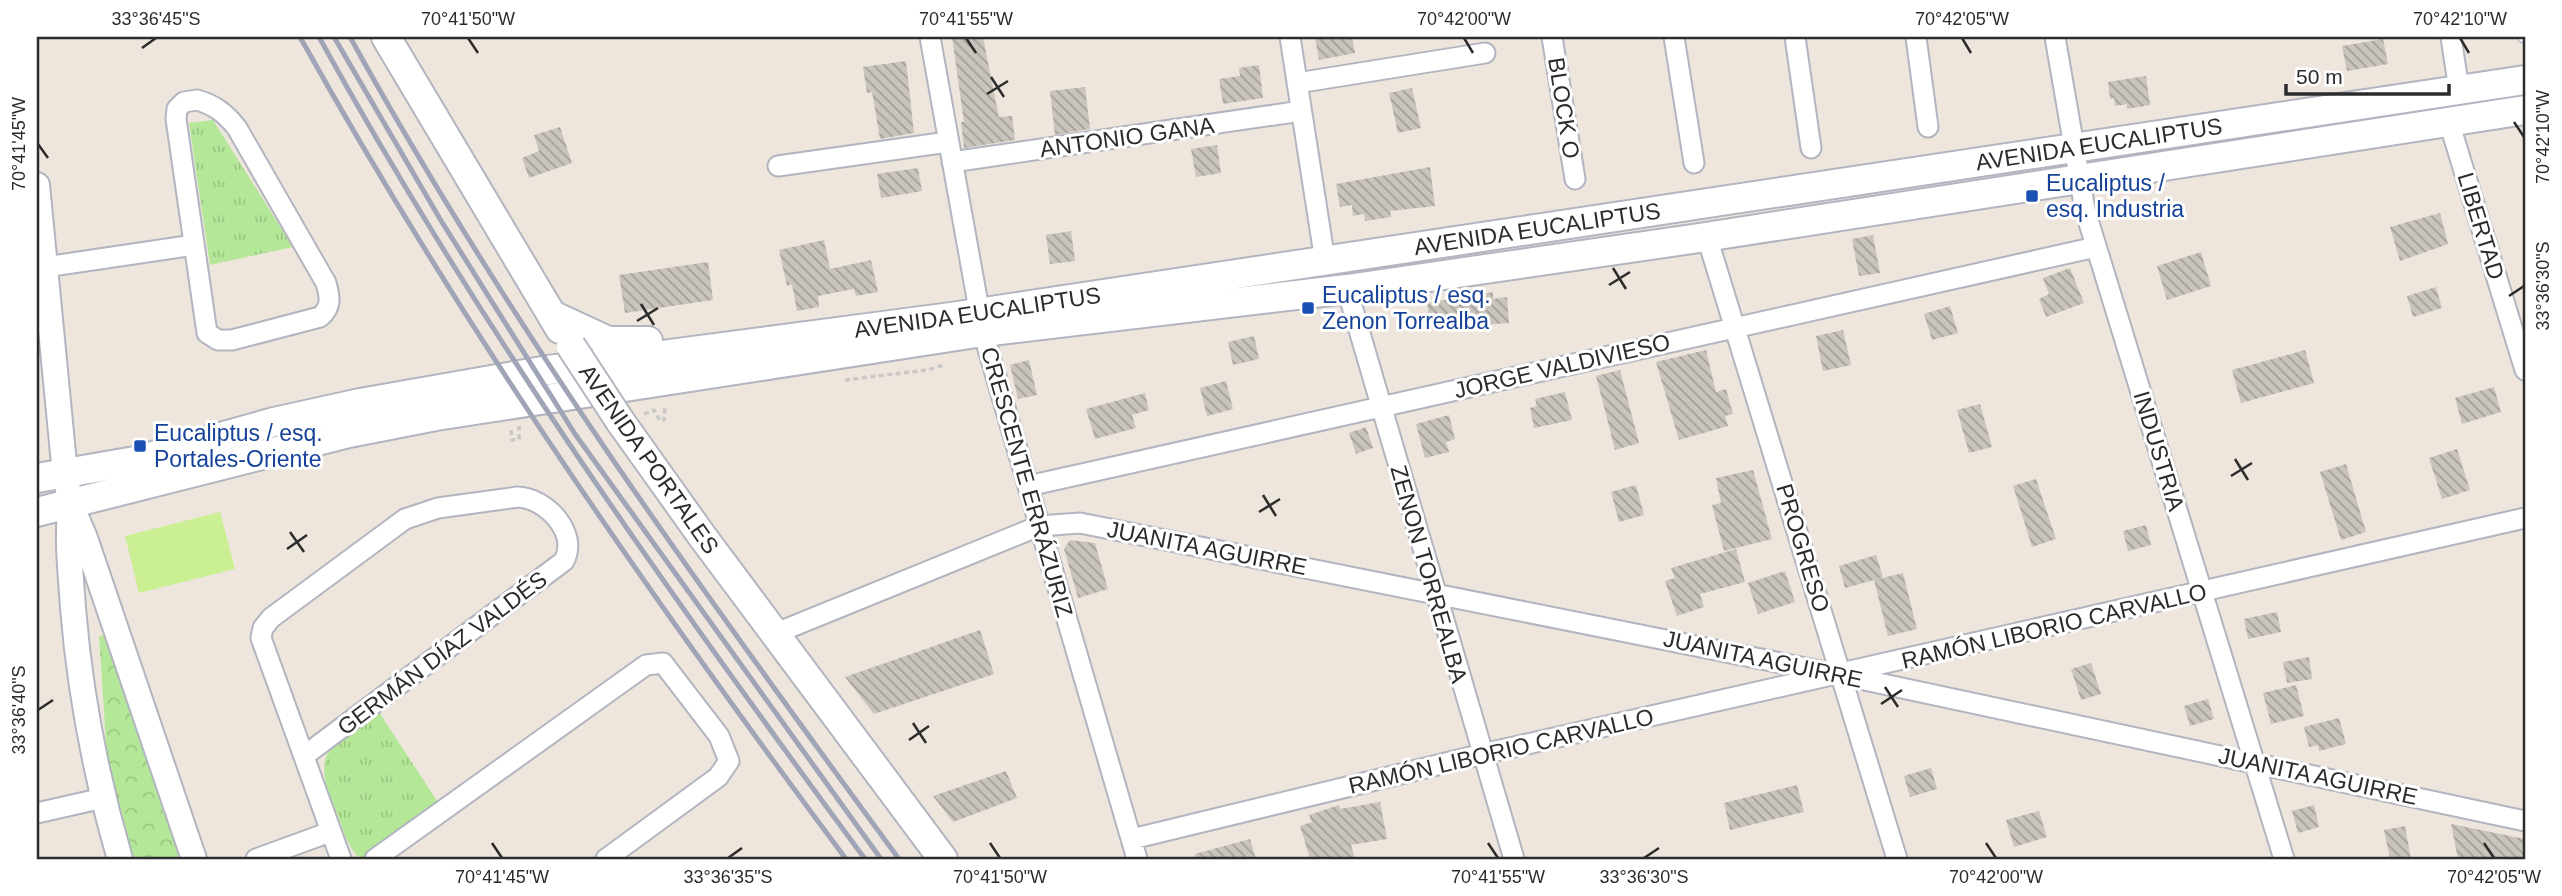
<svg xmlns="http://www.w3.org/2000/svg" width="2562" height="896" viewBox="0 0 2562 896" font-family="Helvetica,sans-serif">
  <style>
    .grass { fill: url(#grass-tufts) }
    .park { fill: url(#park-crowns) }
    .pitch { fill: #cbef93 }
    .building { fill: url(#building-back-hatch) }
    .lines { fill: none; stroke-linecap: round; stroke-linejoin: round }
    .service-casing { stroke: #b2b5c0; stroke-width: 13 }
    .minor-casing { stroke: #b2b5c0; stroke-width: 23 }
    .tertiary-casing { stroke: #b2b5c0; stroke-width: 28 }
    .secondary-casing { stroke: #b2b5c0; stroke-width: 32 }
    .path { stroke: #c8c8c8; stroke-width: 3.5; stroke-dasharray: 5 3.5; stroke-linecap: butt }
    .service { stroke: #fff; stroke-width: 10 }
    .minor { stroke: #fff; stroke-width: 19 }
    .tertiary { stroke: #fff; stroke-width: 24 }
    .secondary { stroke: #fff; stroke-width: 28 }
    .rail { stroke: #a0a4b7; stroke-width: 5 }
    .secondary-bridge-casing { stroke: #b2b5c0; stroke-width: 32; stroke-linecap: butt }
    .secondary-bridge { stroke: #fff; stroke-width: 28 }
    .ticks { fill: none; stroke: #2c2c2c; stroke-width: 2.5 }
    .transit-dot { fill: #1a4fb4; stroke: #fff; stroke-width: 2.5 }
    .labels { text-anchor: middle; stroke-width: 6; stroke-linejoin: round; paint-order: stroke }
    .street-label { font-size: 23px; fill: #2c2c2c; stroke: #fff }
    .transit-label { font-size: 23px; fill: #164399; stroke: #fff; text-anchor: start }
    .neatline { fill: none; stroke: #2c2c2c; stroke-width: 2.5 }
    .ticks-label { font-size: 18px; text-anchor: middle; fill: #2c2c2c }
  </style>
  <defs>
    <pattern id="grass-tufts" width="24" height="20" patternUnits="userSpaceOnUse" patternTransform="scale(1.75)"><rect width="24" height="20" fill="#b5e798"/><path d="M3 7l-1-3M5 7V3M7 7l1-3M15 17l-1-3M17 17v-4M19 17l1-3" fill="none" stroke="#9cc683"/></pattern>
    <pattern id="park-crowns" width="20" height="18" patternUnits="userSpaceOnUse" patternTransform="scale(1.75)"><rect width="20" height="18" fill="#b5e798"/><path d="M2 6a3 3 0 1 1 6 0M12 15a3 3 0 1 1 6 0" fill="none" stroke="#9cc683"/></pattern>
    <pattern id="building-back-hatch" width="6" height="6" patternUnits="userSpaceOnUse" patternTransform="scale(1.75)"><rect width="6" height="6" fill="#c9c4bc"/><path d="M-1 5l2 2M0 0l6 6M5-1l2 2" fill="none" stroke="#a39f99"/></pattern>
  </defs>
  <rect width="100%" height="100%" fill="#eee6dd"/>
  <path class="grass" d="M213 120 293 247 210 265 189 123Z
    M377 709 441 807 370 859H361C348 849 344 831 338 816 309 750 327 751 377 709Z"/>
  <path class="park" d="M111 634 190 859H131L108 772 99 636Z"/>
  <path class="pitch" d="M220 512 235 569 139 593 125 536Z"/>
  <path class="building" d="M952 37H983L999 117 1012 116 1015 140 964 148 961 122H964Z
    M1315 37H1352L1355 53 1319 60Z
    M2383 39 2388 64 2347 71 2342 46Z
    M906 61 914 133 880 139 872 92 867 93 863 67Z
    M1259 65 1263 98 1223 104 1219 79 1240 76 1239 68Z
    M2146 76 2150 105 2127 109V104L2115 106 2114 98 2110 99 2108 82Z
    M1085 87 1090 129 1055 135 1050 91Z
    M1412 88 1421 128 1398 133 1389 93Z
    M560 127 572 163 529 178 522 158 539 151 534 135Z
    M1217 145 1221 173 1196 177 1191 149Z
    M1430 167 1435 206 1390 211 1391 217 1365 221 1364 214 1353 216 1352 205 1340 207 1336 184Z
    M918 168 922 191 881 198 877 174Z
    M2440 213 2448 244 2400 261 2390 227Z
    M1071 231 1075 261 1050 264 1046 235Z
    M1873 235 1880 273 1859 276 1852 239Z
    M824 240 830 269 871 260 878 292 856 296 854 289 818 296 819 307 797 311 792 284 787 286 779 250Z
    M2201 252 2211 286 2167 300 2157 266Z
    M708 262 713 300 625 313 619 275Z
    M2070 268 2084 303 2046 317 2039 299 2049 294 2043 278Z
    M2436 287 2442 308 2413 317 2407 296Z
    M1493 292V299L1507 297 1509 323 1471 326 1470 323 1431 329 1427 303Z
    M1950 306 1958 333 1932 340 1924 314Z
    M1843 330 1851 365 1823 371 1816 336Z
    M1254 336 1259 359 1233 365 1228 342Z
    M1706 350 1716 392 1726 389 1733 414 1725 416 1728 426 1679 440 1656 362Z
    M2305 350 2314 383 2241 403 2232 370Z
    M1029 360 1037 395 1018 399 1010 365Z
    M1620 370 1639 443 1615 450 1596 376Z
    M1226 381 1233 409 1207 416 1200 388Z
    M2494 387 2501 412 2462 424 2455 398Z
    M1565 392 1572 420 1534 428 1530 408 1537 406 1535 399Z
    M1145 393 1149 410 1132 415 1136 428 1095 439 1086 409Z
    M1980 404 1992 447 1969 453 1957 410Z
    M1449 415 1455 439 1446 442 1449 452 1425 458 1416 424Z
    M1366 427 1373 448 1356 454 1349 433Z
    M2457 449 2470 490 2442 499 2429 458Z
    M2346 464 2366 532 2341 540 2320 472Z
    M1753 470 1772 539 1724 551 1712 505 1721 503 1716 478Z
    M2036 479 2056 539 2032 547 2013 486Z
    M1636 485 1644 515 1619 522 1611 492Z
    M2146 525 2151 545 2128 551 2123 531Z
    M1070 540 1095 543 1108 589 1078 598 1064 549Z
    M1736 549 1745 582 1700 594 1704 607 1677 616 1665 581 1675 578 1671 568Z
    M1876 555 1883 577 1874 580 1903 573 1917 629 1888 636 1874 580 1845 588 1839 566Z
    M1785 571 1795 602 1758 614 1748 583Z
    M2277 612 2281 632 2248 639 2244 619Z
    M980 630 994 674 874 714 845 677Z
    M2309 657 2312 679 2287 683 2283 662Z
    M2091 663 2101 694 2081 700 2071 669Z
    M2296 685 2304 716 2271 724 2263 693Z
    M2208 699 2214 719 2190 726 2184 706Z
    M2339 718 2346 744 2319 751 2318 745 2309 747 2304 727Z
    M1931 768 1937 789 1910 797 1904 776Z
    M1006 771 1017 798 953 822 933 796Z
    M1797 785 1804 812 1730 830 1724 803Z
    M1380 802 1387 839 1351 845 1355 859H1310L1300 826 1312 822 1309 815 1339 805 1340 809Z
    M2314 805 2319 827 2298 833 2292 811Z
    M2039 811 2047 837 2014 847 2006 820Z
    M2451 824 2525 839V859H2458Z
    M2405 826 2411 859H2390L2384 830Z
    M1250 839 1256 859H1196L1195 854Z"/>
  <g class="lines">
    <g class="service-casing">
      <path id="service" d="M2523 37H2525"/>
    </g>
    <g class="minor-casing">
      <path id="minor" d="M930 37 983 332 1137 859
        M1290 37 1325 261
        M1552 37 1575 179
        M1674 37 1694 163
        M1795 37 1811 148
        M1916 37 1928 127
        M2055 37 2085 210 2284 859
        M2451 37 2459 90
        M1297 83 1485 53
        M197 100C215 105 226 114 237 128L326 283C330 297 332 307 320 317L232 340H218L207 333 176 119 177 109 184 102Z
        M2449 122 2525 370
        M952 162 1301 111
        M778 166 948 142
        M1707 237 1897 859
        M45 267 194 245
        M1347 289 1514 859
        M1028 486 2096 247
        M774 634 1039 526 1080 523 1841 675 2525 821
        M304 756 564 561C579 533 546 498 518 497L438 508 405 519 271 618 263 628 261 638 341 859
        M37 813 103 798
        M1132 839 1483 754 2525 518
        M256 859 330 832
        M375 859 632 675 646 665 663 663 719 736 729 761 718 777 606 859"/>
    </g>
    <g class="tertiary-casing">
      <path id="tertiary" d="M37 185 65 474 71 505 85 538 194 859
        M70 512C67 543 71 576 73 608 80 693 96 777 120 859"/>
    </g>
    <g class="secondary-casing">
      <g id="secondary">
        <path d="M386 37 560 329"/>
        <path d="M552 315 608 341H648"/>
        <path d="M620 421 702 536 943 859"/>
        <path id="s1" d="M37 478 135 461 274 422 360 403 548 370 951 317 2525 80"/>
        <path d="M37 512 349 433 436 416 983 332 1347 289 1699 238 2525 110"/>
      </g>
    </g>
    <path class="path" d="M845 380 927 370 944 365
      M644 414 654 410 660 421 664 420 665 405
      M511 430 512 440 519 439V426"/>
    <use href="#service" class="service"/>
    <use href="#minor" class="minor"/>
    <use href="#tertiary" class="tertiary"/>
    <use href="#secondary" class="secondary"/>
    <path class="rail" d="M300 37C461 326 649 595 846 859
      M319 37C478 326 669 594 865 859
      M334 37 440 219 575 434 881 859
      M350 37C509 326 704 594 899 859"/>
    <g class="secondary-bridge-casing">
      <path id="secondary-bridge" d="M571 346 620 421"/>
    </g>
    <use href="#secondary-bridge" class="secondary-bridge"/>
  </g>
  <path class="ticks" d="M468 38 478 53M966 38 976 53M1464 38 1473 53M1962 38 1971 53M2460 38 2469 53M142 48 156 38M991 77 1004 97M987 94 1008 81M2514 122 2524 137M38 144 48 158M1613 268 1626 289M1609 285 1630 272M2509 296 2524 286M641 304 654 325M637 321 658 308M2235 459 2248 480M2231 476 2252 463M1263 495 1276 516M1259 512 1280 499M290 532 304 552M287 549 307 535M1885 687 1898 707M1881 704 1902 690M38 710 53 700M913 723 926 743M909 740 929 726M492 843 502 858M990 843 1000 858M1488 843 1498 858M1986 843 1996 858M2484 843 2494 858M728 858 742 848M1644 858 1659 848"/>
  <g class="transit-dot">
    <rect x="2025" y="189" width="14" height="14" rx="3.5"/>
    <rect x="1301" y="301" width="14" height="14" rx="3.5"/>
    <rect x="133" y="439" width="14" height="14" rx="3.5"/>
  </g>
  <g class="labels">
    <g class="street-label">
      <text transform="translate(1564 108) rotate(81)" y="8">BLOCK O</text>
      <text transform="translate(1127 137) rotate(-8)" y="8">ANTONIO GANA</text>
      <text dy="8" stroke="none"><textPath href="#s1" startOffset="2090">AVENIDA EUCALIPTUS</textPath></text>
      <text transform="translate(2481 226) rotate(73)" y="8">LIBERTAD</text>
      <text dy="8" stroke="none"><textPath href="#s1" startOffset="1522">AVENIDA EUCALIPTUS</textPath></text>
      <text dy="8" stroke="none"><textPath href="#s1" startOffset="956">AVENIDA EUCALIPTUS</textPath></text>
      <text transform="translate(1562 366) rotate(-13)" y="8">JORGE VALDIVIESO</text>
      <text transform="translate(2159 451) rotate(73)" y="8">INDUSTRIA</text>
      <text transform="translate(649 459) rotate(55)" y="8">AVENIDA PORTALES</text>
      <text transform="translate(1027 482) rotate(74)" y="8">CRESCENTE ERRÁZURIZ</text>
      <text transform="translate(1207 548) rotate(11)" y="8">JUANITA AGUIRRE</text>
      <text transform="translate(1803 548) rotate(73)" y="8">PROGRESO</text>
      <text transform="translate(1429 574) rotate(74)" y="8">ZENON TORREALBA</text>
      <text transform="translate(2054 626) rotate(-13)" y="8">RAMÓN LIBORIO CARVALLO</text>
      <text transform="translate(442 653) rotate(-37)" y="8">GERMÁN DÍAZ VALDÉS</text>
      <text transform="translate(1763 659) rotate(12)" y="8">JUANITA AGUIRRE</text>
      <text transform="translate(1501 751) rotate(-13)" y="8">RAMÓN LIBORIO CARVALLO</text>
      <text transform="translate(2318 776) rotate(12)" y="8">JUANITA AGUIRRE</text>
    </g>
    <g class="transit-label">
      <text x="2046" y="191">Eucaliptus /<tspan x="2046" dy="26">esq. Industria</tspan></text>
      <text x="1322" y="303">Eucaliptus / esq.<tspan x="1322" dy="26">Zenon Torrealba</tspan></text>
      <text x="154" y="441">Eucaliptus / esq.<tspan x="154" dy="26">Portales-Oriente</tspan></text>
    </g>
  </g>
  <rect width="2562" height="896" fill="none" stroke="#ffffff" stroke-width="77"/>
  <path d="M2286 84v10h163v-10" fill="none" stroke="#2c2c2c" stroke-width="3.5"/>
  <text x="2296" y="84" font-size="21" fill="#2c2c2c" stroke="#ffffff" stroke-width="5" paint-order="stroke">50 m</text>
  <rect x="38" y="38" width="2486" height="820" class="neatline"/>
  <g class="ticks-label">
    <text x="156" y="25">33°36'45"S</text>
    <text x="468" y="25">70°41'50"W</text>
    <text x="966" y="25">70°41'55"W</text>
    <text x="1464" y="25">70°42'00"W</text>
    <text x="1962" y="25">70°42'05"W</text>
    <text x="2460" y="25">70°42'10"W</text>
    <text transform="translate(2543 137) rotate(-90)" y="6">70°42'10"W</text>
    <text transform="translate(19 144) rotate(-90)" y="6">70°41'45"W</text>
    <text transform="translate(2543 286) rotate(-90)" y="6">33°36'30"S</text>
    <text transform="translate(19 710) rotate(-90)" y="6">33°36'40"S</text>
    <text x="502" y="883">70°41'45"W</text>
    <text x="728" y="883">33°36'35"S</text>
    <text x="1000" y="883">70°41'50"W</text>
    <text x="1498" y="883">70°41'55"W</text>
    <text x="1644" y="883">33°36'30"S</text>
    <text x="1996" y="883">70°42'00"W</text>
    <text x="2494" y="883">70°42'05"W</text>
  </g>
</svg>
